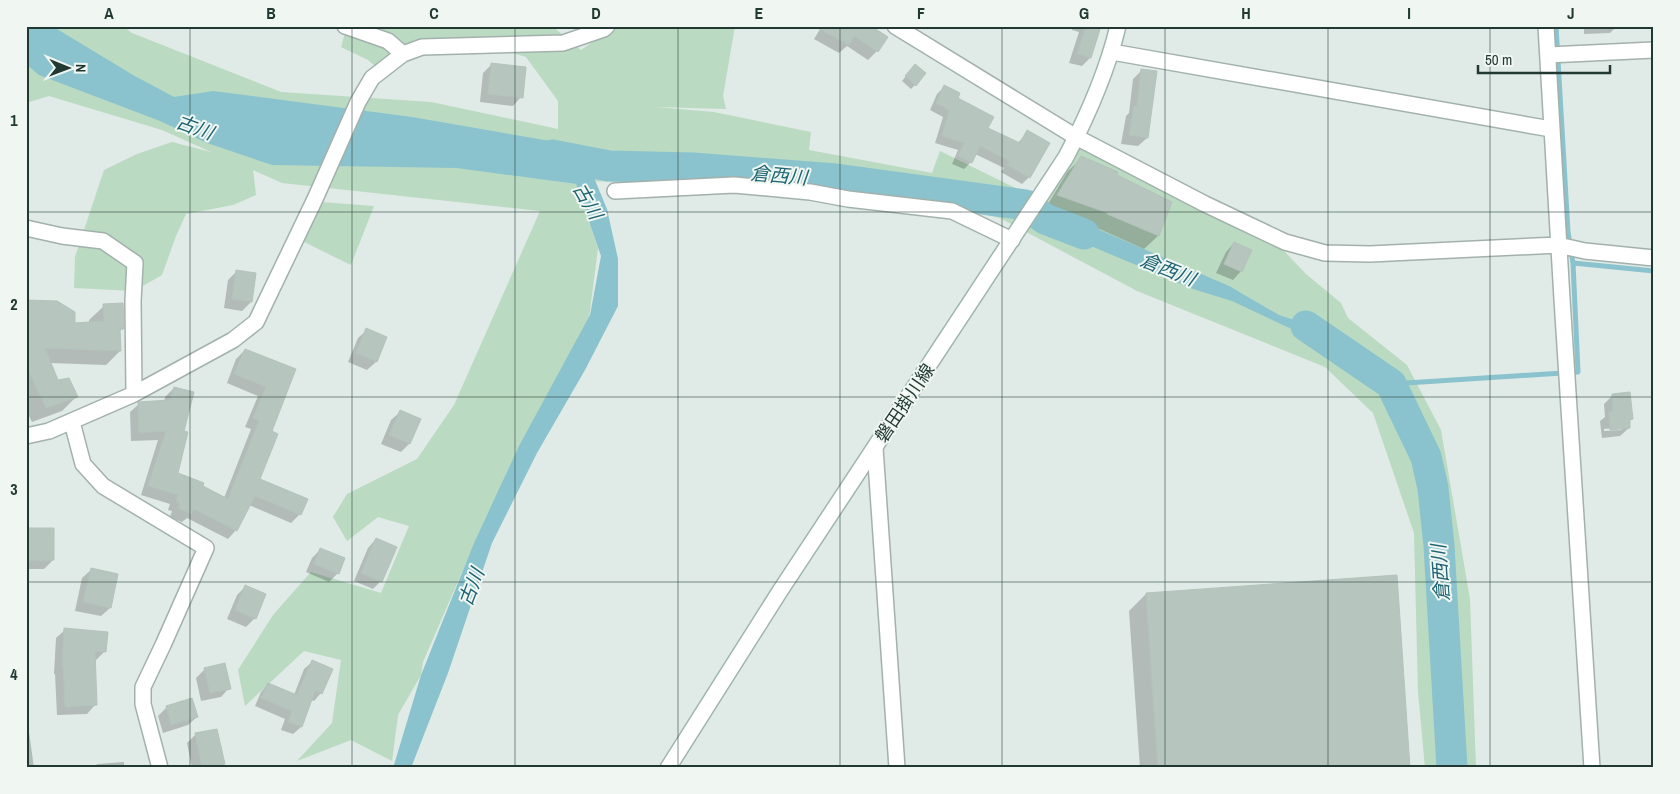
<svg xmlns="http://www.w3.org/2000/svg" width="1680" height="794" viewBox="0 0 1680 794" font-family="'Archivo Narrow','Noto Sans JP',sans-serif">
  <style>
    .green { fill: #badac2 }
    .water { fill: #8ac3cd }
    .shadow { fill: #0003; fill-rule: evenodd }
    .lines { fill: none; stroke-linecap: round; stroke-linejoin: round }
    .stream { stroke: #8ac3cd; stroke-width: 5 }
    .river { stroke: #8ac3cd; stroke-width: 31 }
    .building { fill: #b6c5be; stroke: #b3c3bc }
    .street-casing { stroke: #a3b1ad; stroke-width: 18 }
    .secondary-casing { stroke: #a0b5ad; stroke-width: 18 }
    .street { stroke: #fff; stroke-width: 15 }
    .secondary { stroke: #fff; stroke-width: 15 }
    .grid { fill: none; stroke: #223933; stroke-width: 1; stroke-opacity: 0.55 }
    .labels { text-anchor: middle; stroke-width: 4; stroke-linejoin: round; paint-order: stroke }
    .street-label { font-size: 18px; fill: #223933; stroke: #f0f7f3 }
    .water-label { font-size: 19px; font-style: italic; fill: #1f6472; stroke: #f0f7f3 }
    .neatline { fill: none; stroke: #223933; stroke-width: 2 }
    .grid-label { font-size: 16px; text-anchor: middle; font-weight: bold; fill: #223933 }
  </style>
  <rect width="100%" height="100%" fill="#e0eae6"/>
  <path class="green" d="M26 26H123L132 33 281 92 431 102 558 129V101L526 57 486 45 414 50 376 67 368 60 341 47 347 26H552L581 50 616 26H735L723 96 726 109 655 107 714 112 811 132 809 150 932 173 940 151 1038 199 1076 137 1267 233 1306 274 1341 303 1348 318 1407 365 1441 430 1470 599 1476 768H1425L1418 692 1414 533 1373 413 1325 367 1137 291 1000 218 931 203 844 192 768 181 696 179 658 182 554 181 576 184 598 248 588 326 486 517 423 662 421 675 398 715 392 761 351 740 297 761 332 723 341 660 304 651 245 706 238 670 273 615 311 572 381 593 409 526 378 517 347 541 333 517 347 494 417 459 454 405 540 211 282 183 253 170 256 195 233 205 186 214 176 236 162 275 134 291 74 288 75 257 104 170 137 154 172 142 211 152 162 130 49 96 26 103Z
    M320 202 374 206 351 265 304 242Z"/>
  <path class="water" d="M26 26H52L133 75 174 97 213 91 412 117 556 142 596 156 592 173 607 209 618 259V306L585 370 537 453 492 543 448 673 411 768H398L394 765 421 675 474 543 519 446 590 315 601 256 576 184 457 168 272 165 207 143 160 121 39 75 26 64Z
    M1049 208 1229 286 1279 315 1328 331 1340 349 1285 326 1232 301 1193 289 1041 225Z"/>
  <path class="shadow" d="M822 26H864L877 51 868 60 847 46 839 53 814 39Z
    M1073 26H1099L1090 58 1082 66 1069 63 1079 32 1072 30Z
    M1584 26H1617L1610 33 1584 34Z
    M492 64 521 97 513 106 480 102 483 73Z
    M911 70 915 85 911 89 902 81Z
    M1142 70 1147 138 1138 146 1121 144 1126 116 1129 113 1133 79Z
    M944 87 987 128 1018 143 1027 132 1029 177 1022 184 1001 172 1004 168 975 154 971 162 964 169 952 164 958 150 935 143 943 117 930 110 937 94Z
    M1082 158 1171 203 1158 236 1144 249 1095 227V226L1045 209 1068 171Z
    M1234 243 1241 271 1233 280 1216 273 1226 252Z
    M237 271 255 274 251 302 242 311 224 308 228 280Z
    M26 301 73 325 89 324V320L104 306 123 328 119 332 120 351 106 365 50 363 58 382 76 397 62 411 32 422 26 410Z
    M367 330 386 338 376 362 367 370 348 362 358 338Z
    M245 350 295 370 270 432 259 480 300 514 291 523 249 505 236 530 228 539 187 518 182 522 170 517 172 511 168 510 170 504 141 495 158 440 131 441 130 412 139 404 164 402 165 397 174 388 182 432 176 474 224 498 251 429 245 427 258 396 227 383 236 359Z
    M1613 395 1631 419 1629 422V428L1620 436 1602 438 1600 421 1605 417 1604 404ZM1624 427 1621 430 1604 431V429Z
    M400 412 409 444 401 452 381 444 391 420Z
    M26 530 53 560 44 569H26Z
    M376 539 381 581 373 589 354 581 368 548Z
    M320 550 338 573 329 582 306 572 312 558Z
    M91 570 117 575 110 608 101 616 75 611 82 578Z
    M245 587 255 618 246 627 227 619 237 595Z
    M1146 594 1409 768H1140L1129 611Z
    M65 630 105 651 96 660H94L95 705 87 714 57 715 55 674H54L56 638Z
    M312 662 321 693 314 701 310 700 301 727 293 734 281 730 285 719 255 706 261 692 268 684 294 695 304 669Z
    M205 669 229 688 221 697 201 701 196 678Z
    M192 700 197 717 188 725 163 733 158 716 166 708Z
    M26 732H29L34 768H26Z
    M195 735 223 764 219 768H192L187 743Z
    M124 762V768H94L97 764Z"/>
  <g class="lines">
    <path class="stream" d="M1573 263 1654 271
      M1391 384 1578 372 1573 263 1568 232 1556 26"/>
    <path class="river" d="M552 155 609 166 693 168 836 179 1026 205 1045 219 1084 234
      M1306 326 1391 384 1426 457 1433 488 1439 546 1452 768"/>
  </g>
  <path class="building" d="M814 26H871L888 37 878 52 854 36 849 45Z
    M1086 26H1101L1091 58 1077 54Z
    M491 63 526 67 523 98 488 94Z
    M915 64 926 73 916 86 905 76Z
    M1141 69 1157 71 1148 138 1129 135 1134 106 1137 107Z
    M944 85 960 93 958 98 994 117 988 128 1020 143 1027 130 1050 143 1030 178 1007 165 1010 161 980 146 972 163 958 156 964 143 942 136 949 110 936 103Z
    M1081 156 1118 172 1117 175 1172 202 1159 236 1107 214 1108 213 1057 195Z
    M1234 242 1252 250 1242 272 1224 264Z
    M236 270 256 273 252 302 232 299Z
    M26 300 57 301 75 312V323L104 321 103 304 123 303 124 329H120L121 351 45 348 58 380 69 378 78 397 46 408 26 366Z
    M366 328 387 337 377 362 356 353Z
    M245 349 296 369 272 431 278 434 260 479 308 499 301 515 255 496 237 531 194 509 192 514 178 508 180 503 176 501 178 495 148 486 166 431 139 433 138 402 170 400 174 387 194 392 184 431 188 432 178 473 204 483 203 486 228 499 259 421 253 418 266 387 234 374Z
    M1630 392 1633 419 1630 420V428L1610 430 1609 412 1613 411 1612 394Z
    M400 410 421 419 410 444 389 435Z
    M26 528H54V560L26 561Z
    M376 538 397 547 382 582 361 573Z
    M320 548 345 558 339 574 314 564Z
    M91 568 118 574 111 608 83 602Z
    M1397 575 1410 768H1158L1146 593Z
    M245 585 266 594 256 619 235 610Z
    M64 628 108 632 106 652 95 651 97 705 65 707 63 666H62Z
    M312 660 333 669 322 694 315 691 302 727 288 722 292 711 261 698 268 683 297 695Z
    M225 663 231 689 210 693 204 668Z
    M192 698 198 717 171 725 166 706Z
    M217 729 225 764 202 768 195 733Z"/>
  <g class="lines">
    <g class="street-casing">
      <path id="street" d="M345 26 388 41 403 54
        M895 26 1076 137 1205 204 1285 242 1325 253 1370 254 1558 245 1585 251 1654 258
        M1546 26 1562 299 1592 768
        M1112 52 1551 129
        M1548 55 1654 50
        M615 191 734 185 810 192 848 199 952 211 1012 240
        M26 228 62 236 103 241 135 263 133 301 134 394
        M72 422 83 464 103 486 206 548 163 645 143 687V704L160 768
        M26 436 49 431 134 394 233 340 256 322 315 199 358 102 372 78 403 54 422 47 563 43 604 29 607 26
        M875 448 897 768"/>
    </g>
    <g class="secondary-casing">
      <path id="secondary" d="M668 768 780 591 1066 157C1088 115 1107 72 1118 26"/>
    </g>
    <use href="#street" class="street"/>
    <use href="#secondary" class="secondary"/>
  </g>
  <path class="grid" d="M190 26V768M352 26V768M515 26V768M678 26V768M840 26V768M1002 26V768M1165 26V768M1328 26V768M1490 26V768M26 212H1654M26 397H1654M26 582H1654"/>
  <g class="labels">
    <g class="street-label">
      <text transform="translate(905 403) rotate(-56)" y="6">磐田掛川線</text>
    </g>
    <g class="water-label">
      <text transform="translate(195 127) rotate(20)" y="7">古川</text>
      <text transform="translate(779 175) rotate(5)" y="7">倉西川</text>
      <text transform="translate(588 201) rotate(60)" y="7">古川</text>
      <text transform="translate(1168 269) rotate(22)" y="7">倉西川</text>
      <text transform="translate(1440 573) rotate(-94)" y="7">倉西川</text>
      <text transform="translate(471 587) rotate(-69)" y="7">古川</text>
    </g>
  </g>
  <rect width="1680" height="794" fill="none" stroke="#f0f7f3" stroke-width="55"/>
  <g transform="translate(68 68) rotate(91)" stroke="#f0f7f3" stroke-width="4" paint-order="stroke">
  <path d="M0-4L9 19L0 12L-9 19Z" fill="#223933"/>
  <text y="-8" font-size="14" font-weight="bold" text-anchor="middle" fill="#223933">N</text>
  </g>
  <path d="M1478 65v8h132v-8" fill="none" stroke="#223933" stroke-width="2.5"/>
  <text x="1485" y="65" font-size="15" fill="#223933" stroke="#f0f7f3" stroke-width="4" paint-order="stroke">50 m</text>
  <rect x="28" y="28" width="1624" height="738" class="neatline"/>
  <g class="grid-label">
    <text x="109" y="19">A</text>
    <text x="271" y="19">B</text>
    <text x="434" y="19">C</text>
    <text x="596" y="19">D</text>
    <text x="759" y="19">E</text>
    <text x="921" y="19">F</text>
    <text x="1084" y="19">G</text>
    <text x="1246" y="19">H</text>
    <text x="1409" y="19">I</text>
    <text x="1571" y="19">J</text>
    <text x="14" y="126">1</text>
    <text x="14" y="310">2</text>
    <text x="14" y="495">3</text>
    <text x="14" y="680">4</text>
  </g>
</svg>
